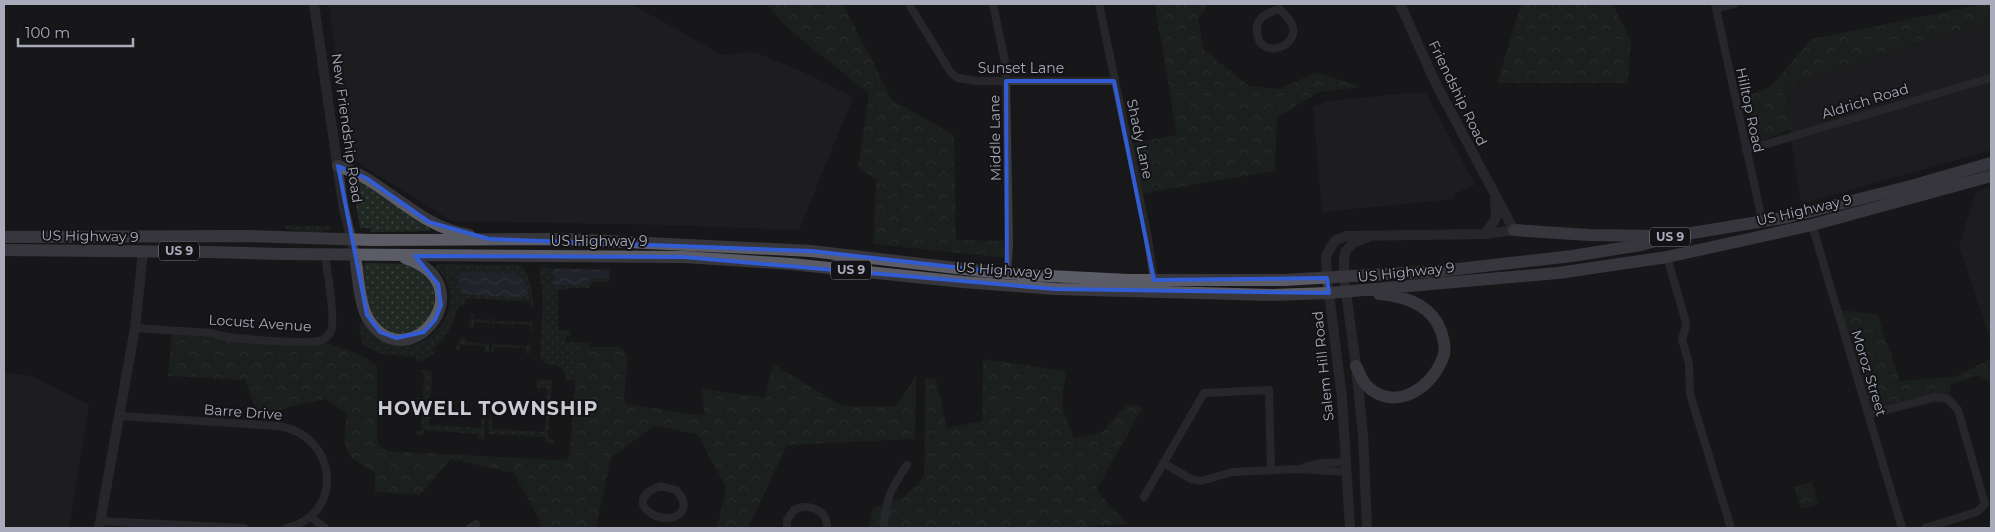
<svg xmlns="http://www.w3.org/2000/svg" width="1995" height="532" viewBox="0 0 1995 532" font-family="Montserrat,sans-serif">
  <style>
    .built { fill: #242326 }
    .grass { fill: url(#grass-dots) }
    .forest { fill: url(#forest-crowns) }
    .water { fill: url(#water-waves) }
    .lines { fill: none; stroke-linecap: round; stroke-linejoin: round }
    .minor { stroke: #3a3a40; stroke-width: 8 }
    .tertiary { stroke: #3a3a40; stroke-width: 10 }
    .trunk { stroke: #5c5c67; stroke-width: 12 }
    .marked { fill: none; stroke: #325cd4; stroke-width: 4; stroke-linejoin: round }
    .labels { text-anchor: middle; stroke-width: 4; stroke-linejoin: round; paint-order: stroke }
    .shield { fill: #131214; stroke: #7c7c88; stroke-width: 1 }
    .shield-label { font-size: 12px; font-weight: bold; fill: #a9aaba }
    .street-label { font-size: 14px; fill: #a9aaba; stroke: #131214 }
    .district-label { font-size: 19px; font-weight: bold; letter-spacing: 1px; fill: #cacad5; stroke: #131214 }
  </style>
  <defs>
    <pattern id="grass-dots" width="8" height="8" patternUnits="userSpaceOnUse" patternTransform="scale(1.25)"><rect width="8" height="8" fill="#1f2822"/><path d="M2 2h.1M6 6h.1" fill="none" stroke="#3d4440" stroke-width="1.8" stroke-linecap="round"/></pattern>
    <pattern id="forest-crowns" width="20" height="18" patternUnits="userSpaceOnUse" patternTransform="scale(1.25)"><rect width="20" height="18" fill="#1f2822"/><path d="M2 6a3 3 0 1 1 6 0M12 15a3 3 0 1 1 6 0" fill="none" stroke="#3d4440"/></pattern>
    <pattern id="water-waves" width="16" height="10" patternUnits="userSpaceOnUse" patternTransform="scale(1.25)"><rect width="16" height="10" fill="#2c323e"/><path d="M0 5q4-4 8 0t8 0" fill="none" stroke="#484d58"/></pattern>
  </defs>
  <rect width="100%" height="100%" fill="#181719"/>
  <path class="built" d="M329 4H631L722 55 754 52 805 73 853 97 799 230 671 225 452 221 349 157Z
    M1991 20V150L1801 204 1783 86Z
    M1409 93H1426L1475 185 1454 194V199L1322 212 1313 107 1329 101Z
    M1991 187V342L1959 246 1976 192Z
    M4 373 31 376 89 405 69 528H4Z"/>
  <path class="grass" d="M351 175 430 229V231L371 232 370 228H360Z
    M282 226H329L333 228C323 234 291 233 282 226Z
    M365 263 407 264 418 268 434 285 436 311 412 334C406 334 398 335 392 333 366 322 366 290 363 266H365Z
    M437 264 520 265C530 272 533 295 533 307H531V302L466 298 465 305 458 306C454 323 447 339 432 349L434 354 419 362 416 361V357L381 354 363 345 359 330 360 322C369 328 374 339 386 343 433 361 473 298 435 267Z
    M546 265V268L611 269 609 282H592L589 288H568L567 290H558V330H570V336H566V342L589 343V347H584L575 352V381L567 380 562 368 545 363 540 358 543 298 539 270 541 267Z
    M472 314H474V319L489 320 491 314 490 329 489 323 474 322 473 328 469 327Z
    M493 314 494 321 531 322 532 317V331L530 330V325L494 323 492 329Z
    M462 336 465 337 466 341H472V343L488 344 489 338V352H485V346L460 345 459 351 455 350Z
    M492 338V344L529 346 531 340V353L526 354V348L495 347 494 352H491Z
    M424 369 430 371 432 374 431 396 427 398V402H417V398H423L424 373 418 371Z
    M537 379 552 380 550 408H547V388H537Z
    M416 404 427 405V408L430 409 429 425 481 428 482 418H485L484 440 479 439 478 434 424 430 422 436 416 435V431H421L422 410 416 409Z
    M547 412H550L548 439 554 440 553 443H546L545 437 488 434 489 418H492V429L544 432Z"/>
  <path class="forest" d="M766 4H843L892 100 954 135 956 240 1008 241V258L873 244 876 180 858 167 869 94 789 29Z
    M1155 4H1209L1198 19 1204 50 1249 86 1280 89 1317 72 1362 87 1319 92 1277 117 1275 171 1140 194 1127 144 1177 135Z
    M1521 4H1613L1631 41 1628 83H1497Z
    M1983 4H1991V20L1783 86 1792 129 1757 142 1746 97 1770 87 1812 39Z
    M1838 310 1877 314 1900 381 1954 377 1991 359V384L1979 375 1951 384 1949 400 1869 417Z
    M172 333 279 344H330L354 352 368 359 377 366V439L380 446 388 451 559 460 567 459 570 452 575 381 574 355 578 349 584 347H619L625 351 628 358 624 397 626 404 705 416 701 389 765 397 773 364 842 406H896L916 376 915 439 787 445 748 528H717L726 487 698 435 655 425 611 458 596 528H540L541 523 514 473 451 459 420 495 375 492V473L350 457 344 440 347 414 325 399 260 414 252 400 245 380 168 376Z
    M983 359 1066 371 1062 406 1074 439 1102 432 1127 404 1143 407 1096 490 1128 524 1092 526 1088 528H869L873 508 904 497 924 477 925 378 936 379 947 428 982 421Z
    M1812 482 1818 504 1801 509 1794 487Z"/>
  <path class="water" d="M554 269 607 270 608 278 590 279 587 286 554 285Z
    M466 272 518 273 525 282 528 295 521 298 465 294 461 292 458 278 460 274Z"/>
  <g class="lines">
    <path class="minor" d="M909 4 951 73 958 78 976 81H1114
      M993 4 1005 62 1006 81 1009 244 1007 273
      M1099 4 1147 233 1154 280
      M1715 4 1762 220
      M1716 8 1734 4
      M1279 9C1283 13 1287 16 1290 21 1306 45 1259 63 1257 32 1255 17 1268 13 1279 9Z
      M1746 150 1991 78
      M1812 225 1902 528
      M1667 257 1685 319 1686 327 1682 339 1689 364 1690 394 1731 528
      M135 328 211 333C224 339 310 345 323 340 326 338 329 335 331 331 336 321 327 269 325 255
      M1868 415 1934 397 1948 399 1958 410 1985 504 1977 512 1925 528
      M120 416 279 426C338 436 345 514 287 528
      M1163 463 1191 479 1201 481 1232 472 1298 469 1347 472
      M1305 467 1322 463 1346 462
      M661 486 676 490C682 496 686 503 682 511 667 532 616 501 661 486Z
      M1144 497 1204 393 1269 390 1271 470
      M311 517 325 528
      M100 521 244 528
      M470 528 476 524
      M787 528V520L794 510C808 502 828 510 827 528
      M884 528C885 500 891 488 907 465"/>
    <path class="tertiary" d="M314 4 343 204 355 255
      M1485 234 1496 218 1495 199
      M99 528 135 328 143 252
      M1350 528 1342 398 1327 278 1326 256 1332 245 1336 240 1347 236 1485 234 1514 230 1436 84 1400 4
      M1367 528 1363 434 1356 366 1344 277V257L1346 251 1353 243 1368 237"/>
    <path class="trunk" d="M338 166C348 170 358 173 367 179 403 201 426 227 469 235
      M1514 230 1589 235 1659 236
      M4 237 245 236 372 240 566 239 811 251 982 271 1029 275 1129 280H1284L1440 271 1572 256 1641 245 1674 236 1788 217 1820 209 1911 186 1991 163
      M4 250 209 252 282 254 684 257 791 264 963 282 1055 289 1272 295 1329 293 1558 273 1667 257 1812 225 1991 176
      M355 255C358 273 359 307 370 322 411 379 486 284 405 258
      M1356 366C1359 372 1362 381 1367 386 1396 414 1435 386 1444 354 1446 346 1443 338 1441 331 1431 304 1405 296 1379 294"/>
  </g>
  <path d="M0 0H1995V532H0ZM1006 81H1114L1154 280 1327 278 1329 293 1055 289 684 257 415 256 438 284 441 305 435 320 424 332 396 338 380 332 367 315 338 166 366 178 429 222 489 239 811 251 1007 273Z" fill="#181719" fill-opacity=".55" fill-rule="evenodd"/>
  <path class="marked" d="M1006 81H1114L1154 280 1327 278 1329 293 1055 289 684 257 415 256 438 284 441 305 435 320 424 332 396 338 380 332 367 315 338 166 366 178 429 222 489 239 811 251 1007 273Z"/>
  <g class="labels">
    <g class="shield">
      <rect x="1650" y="227.5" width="40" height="19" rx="4"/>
      <rect x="159" y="241.5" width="40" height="19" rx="4"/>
      <rect x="831" y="260.5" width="40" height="19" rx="4"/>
    </g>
    <g class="shield-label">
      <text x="1670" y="241">US 9</text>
      <text x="179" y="255">US 9</text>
      <text x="851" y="274">US 9</text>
    </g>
    <g class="street-label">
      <text x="1021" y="73">Sunset Lane</text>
      <text transform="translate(1458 93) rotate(64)" y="5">Friendship Road</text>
      <text transform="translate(1865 101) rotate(-17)" y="5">Aldrich Road</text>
      <text transform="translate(1750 110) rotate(78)" y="5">Hilltop Road</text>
      <text transform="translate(347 128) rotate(82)" y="5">New Friendship Road</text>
      <text transform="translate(995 138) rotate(-91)" y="5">Middle Lane</text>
      <text transform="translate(1140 139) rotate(78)" y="5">Shady Lane</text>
      <text transform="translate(1804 210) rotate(-13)" y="5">US Highway 9</text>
      <text transform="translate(90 236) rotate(1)" y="5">US Highway 9</text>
      <text x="599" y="246">US Highway 9</text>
      <text transform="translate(1004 270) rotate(4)" y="5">US Highway 9</text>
      <text transform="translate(1406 272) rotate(-6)" y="5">US Highway 9</text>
      <text transform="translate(260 323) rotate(4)" y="5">Locust Avenue</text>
      <text transform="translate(1323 366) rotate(-96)" y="5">Salem Hill Road</text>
      <text transform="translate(1869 373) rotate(73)" y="5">Moroz Street</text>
      <text transform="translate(243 412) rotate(4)" y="5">Barre Drive</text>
    </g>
    <g class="district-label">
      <text x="488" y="415">HOWELL TOWNSHIP</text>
    </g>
  </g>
  <rect width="1995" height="532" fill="none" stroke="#a9aaba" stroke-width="10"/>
  <path d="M18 38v8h115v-8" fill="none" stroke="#a9aaba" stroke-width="2.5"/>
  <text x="25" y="38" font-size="15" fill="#a9aaba" stroke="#131214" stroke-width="4" paint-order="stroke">100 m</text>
</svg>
